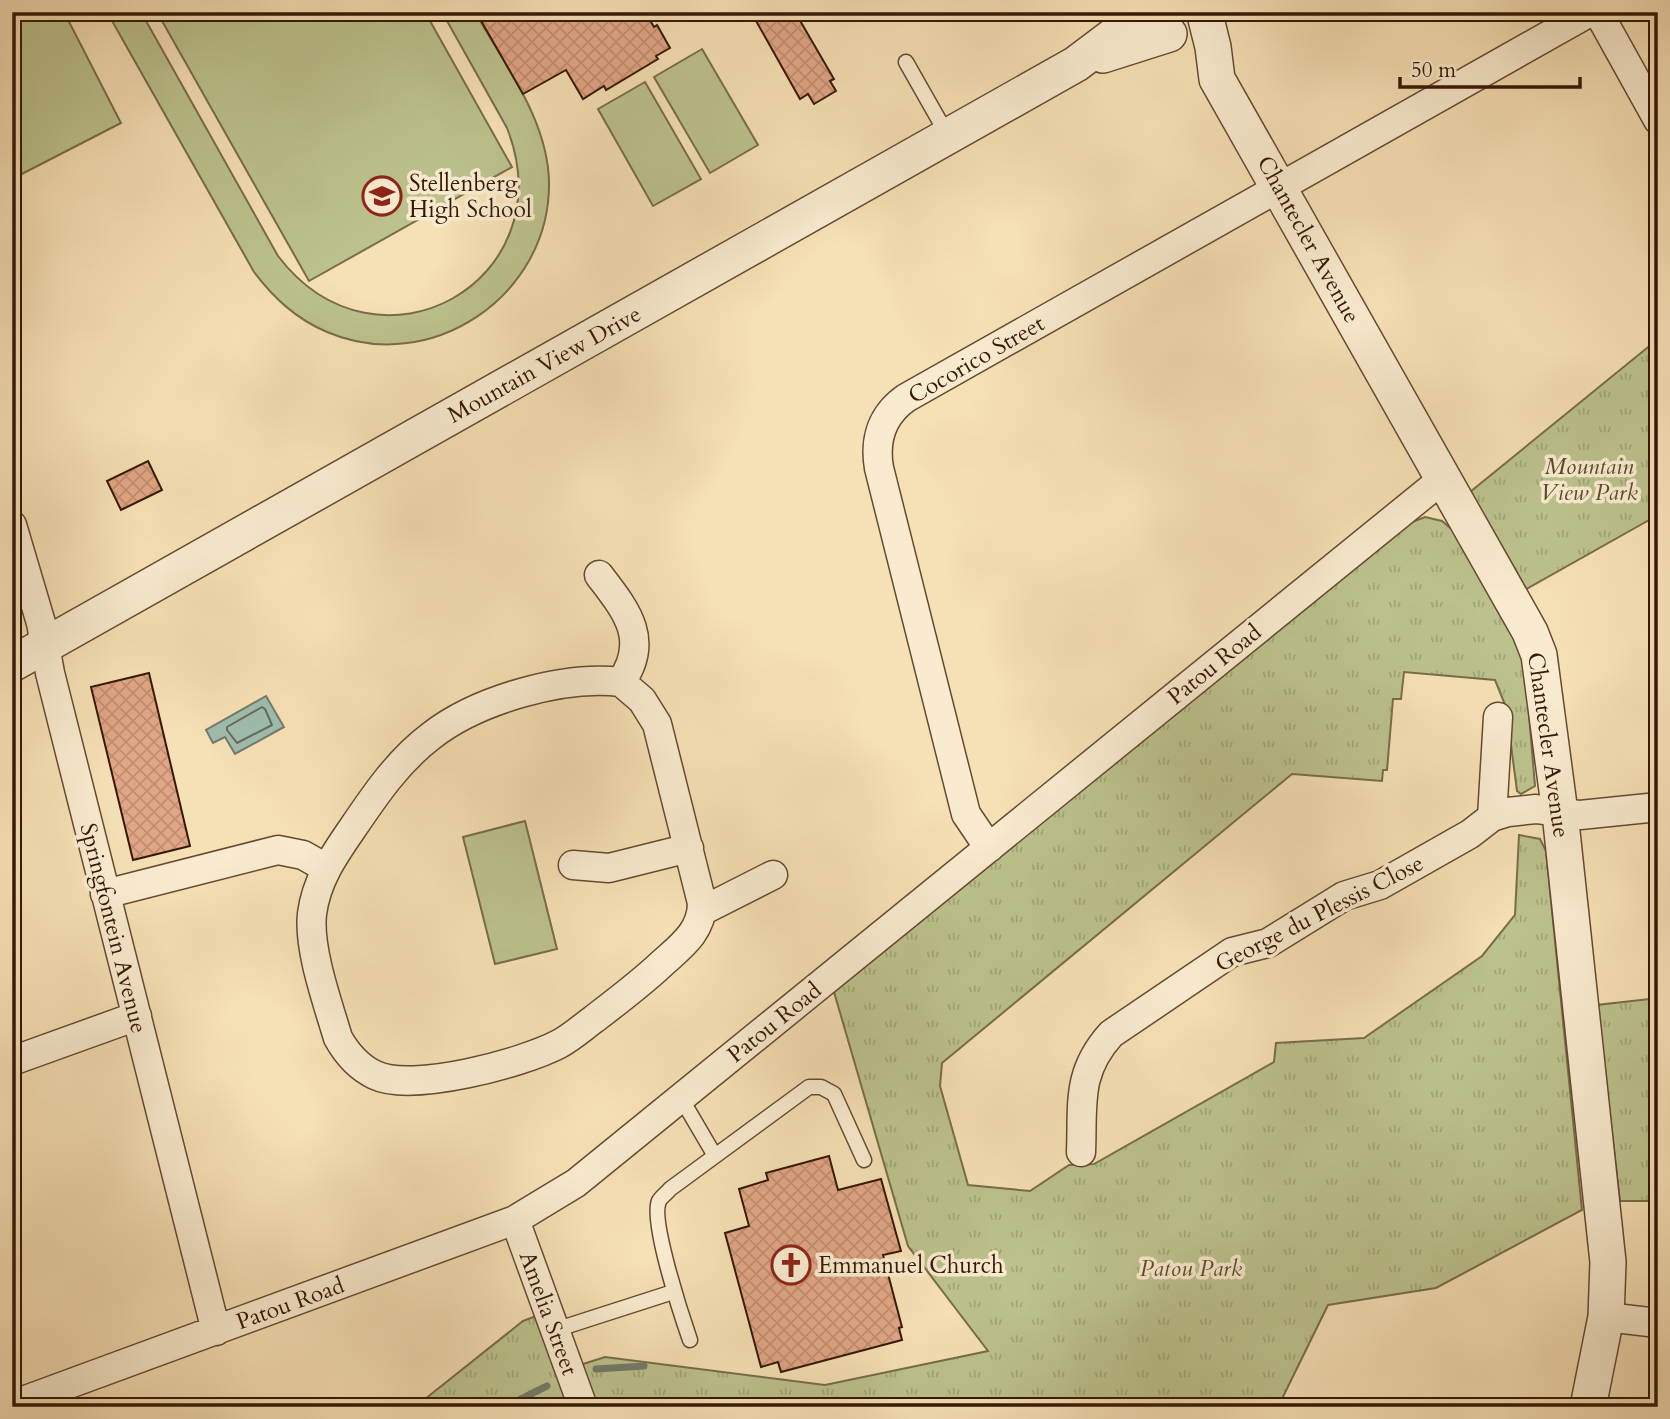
<svg xmlns="http://www.w3.org/2000/svg" width="1670" height="1419" viewBox="0 0 1670 1419" font-family="Cardo,serif">
  <style>
    .grass { fill: url(#grass-tufts); stroke: #786d49; stroke-width: 2 }
    .pitch { fill: #bcc28d; stroke: #786d49; stroke-width: 2 }
    .water { fill: #9dbdaf; stroke: #737b6b; stroke-width: 2 }
    .lines { fill: none; stroke-linecap: round; stroke-linejoin: round }
    .shore { stroke: #696a5a; stroke-width: 2 }
    .stream { stroke: #737b6b; stroke-width: 7 }
    .building { fill: url(#building-cross-hatch); stroke: #351805; stroke-width: 2 }
    .service-casing { stroke: #654a31; stroke-width: 17 }
    .minor-casing { stroke: #654a31; stroke-width: 31 }
    .tertiary-casing { stroke: #654a31; stroke-width: 38 }
    .service { stroke: #f9ebcf; stroke-width: 14 }
    .minor { stroke: #f9ebcf; stroke-width: 28 }
    .tertiary { stroke: #f9ebcf; stroke-width: 35 }
    .labels { text-anchor: middle; stroke-width: 7; stroke-linejoin: round; paint-order: stroke }
    .poi-label { font-size: 23px; fill: #351805; stroke: #f9ebcf; text-anchor: start }
    .street-label { font-size: 23px; fill: #351805; stroke: #f9ebcf }
    .park-label { font-size: 23px; font-style: italic; fill: #5e4b2e; stroke: #f9ebcf }
  </style>
  <defs>
    <pattern id="grass-tufts" width="24" height="20" patternUnits="userSpaceOnUse" patternTransform="scale(1.75)"><rect width="24" height="20" fill="#bcc28d"/><path d="M3 7l-1-3M5 7V3M7 7l1-3M15 17l-1-3M17 17v-4M19 17l1-3" fill="none" stroke="#a2a678"/></pattern>
    <pattern id="building-cross-hatch" width="8" height="8" patternUnits="userSpaceOnUse" patternTransform="scale(1.75)"><rect width="8" height="8" fill="#e1a685"/><path d="M0 0l8 8M0 8l8-8" fill="none" stroke="#c28e71"/></pattern>
  </defs>
  <rect width="100%" height="100%" fill="#f6e0b5"/>
  <filter id="stains"><feTurbulence type="fractalNoise" baseFrequency=".00286" numOctaves="4"/><feColorMatrix values="0 0 0 0 .2 0 0 0 0 .09 0 0 0 0 .02 0 0 0 .5 -.17"/></filter>
  <radialGradient id="worn" r=".72"><stop offset=".6" stop-color="#630" stop-opacity="0"/><stop offset="1" stop-color="#630" stop-opacity=".3"/></radialGradient>
  <path class="grass" d="M1658 339V515L1523 591 1470 492Z
    M1425 517 1442 521 1455 532 1518 644 1525 668 1535 786 1521 794 1517 791 1506 707 1495 680 1404 672 1401 699H1393L1387 770H1383L1382 781 1292 774 942 1063 940 1086 968 1185 1030 1191 1069 1165 1094 1164 1274 1062 1276 1043 1364 1038 1482 956 1515 915 1519 835 1540 839 1546 851 1582 1210 1436 1288 1328 1305 1278 1407H595L580 1365 605 1357 825 1385 988 1351 908 1246 834 992 1407 524Z
    M1658 998V1201H1620L1597 1005Z
    M536 1316 569 1407H415L523 1321Z"/>
  <path class="pitch" d="M12 12H64L121 123 12 179Z
    M107 12H141L278 256C378 387 567 281 507 128L442 12H475C505 65 550 123 549 186 548 297 430 376 327 332 296 319 274 298 254 272Z
    M157 12H425L512 167 309 281Z
    M702 49 758 145 710 173 654 77Z
    M645 82 701 179 653 206 598 109Z
    M525 821 557 949 495 964 463 837Z"/>
  <path class="water" d="M266 696 284 727 235 754 225 737 213 743 206 730Z"/>
  <g class="lines">
    <path class="shore" d="M262 707 265 709 272 725 237 743 227 730V727Z"/>
    <path class="stream" d="M596 1369 644 1366
      M505 1407 547 1386"/>
  </g>
  <path class="building" d="M476 12H645L654 27 657 25 670 48 656 56 658 59 606 90 604 86 583 99 566 70 523 94Z
    M751 12H795L834 79 830 81 836 91 814 104 808 94 800 99Z
    M148 461 162 490 121 510 107 481Z
    M149 673 190 846 133 860 91 687Z
    M829 1156 838 1190 881 1179 901 1251 883 1255 902 1327 899 1328 902 1340 781 1372 778 1362 761 1367 725 1233 749 1226 739 1189 768 1180 766 1173Z"/>
  <g class="lines">
    <g class="service-casing">
      <path id="service" d="M906 62 948 136
        M681 1098 715 1156
        M555 1330 673 1292
        M690 1340C682 1317 650 1220 659 1201 661 1197 667 1193 670 1189L809 1087H821L834 1094 864 1160"/>
    </g>
    <g class="minor-casing">
      <path id="minor" d="M1598 12 1658 120
        M12 525 41 623 50 673 216 1331
        M599 575C625 609 651 639 621 682 563 675 477 700 431 736 398 761 375 795 352 829 334 855 316 881 312 914 308 949 328 1004 338 1038 347 1054 358 1067 375 1075 412 1093 523 1063 559 1044 572 1037 583 1027 594 1019 615 1003 636 987 656 969 677 949 702 934 702 903L657 724 642 700 621 682
        M1492 817 1498 717
        M989 848 966 814 879 468C874 439 882 415 906 398L1590 12
        M573 865 609 868 689 848
        M105 894 278 850 303 855 326 868
        M702 911 773 875
        M12 1061 137 1016
        M1081 1152C1083 1104 1076 1073 1111 1034L1232 952 1268 943 1344 896 1380 885 1470 834 1492 817 1508 812 1536 809 1580 815 1658 807
        M515 1220 583 1407
        M1606 1317 1658 1323
        M12 1405 515 1220 576 1183 1444 478"/>
    </g>
    <g class="tertiary-casing">
      <path id="tertiary" d="M1206 19 1213 47 1217 79 1530 632 1539 655 1560 813 1608 1262 1606 1317 1588 1407
        M1103 55 1169 34
        M12 664 1076 64 1145 12"/>
    </g>
    <use href="#service" class="service"/>
    <use href="#minor" class="minor"/>
    <use href="#tertiary" class="tertiary"/>
  </g>
  <defs>
    <g id="school-ring" transform="scale(2.0125)"><circle r="9.5" fill="#f9ebcf" stroke="#8f2418" stroke-width="1.5"/><path d="M0-5L7-2L0 1L-7-2ZM-4 1L0 2.5L4 1V4Q0 6-4 4Z" fill="#8f2418"/></g>
    <g id="church-ring" transform="scale(2.0125)"><circle r="9.5" fill="#f9ebcf" stroke="#8f2418" stroke-width="1.5"/><path d="M-1.2-6h2.4v3.5h3.3v2.4h-3.3V6h-2.4V-.1h-3.3v-2.4h3.3Z" fill="#8f2418"/></g>
  </defs>
  <g fill-rule="evenodd">
    <use href="#school-ring" x="382" y="196"/>
    <use href="#church-ring" x="791" y="1265"/>
  </g>
  <g class="labels">
    <g class="poi-label">
      <text x="409" y="191">Stellenberg<tspan x="409" dy="26">High School</tspan></text>
      <text x="818" y="1273">Emmanuel Church</text>
    </g>
    <g class="street-label">
      <text transform="translate(1309 239) rotate(61)" y="8">Chantecler Avenue</text>
      <text transform="translate(976 359) rotate(-30)" y="8">Cocorico Street</text>
      <text transform="translate(544 364) rotate(-29)" y="8">Mountain View Drive</text>
      <text transform="translate(1214 664) rotate(-39)" y="8">Patou Road</text>
      <text transform="translate(1549 745) rotate(82)" y="8">Chantecler Avenue</text>
      <text transform="translate(1319 913) rotate(-27)" y="8">George du Plessis Close</text>
      <text transform="translate(114 928) rotate(76)" y="8">Springfontein Avenue</text>
      <text transform="translate(774 1022) rotate(-39)" y="8">Patou Road</text>
      <text transform="translate(290 1303) rotate(-20)" y="8">Patou Road</text>
      <text transform="translate(549 1313) rotate(70)" y="8">Amelia Street</text>
    </g>
    <g class="park-label">
      <text x="1589" y="474">Mountain<tspan x="1589" dy="26">View Park</tspan></text>
      <text x="1191" y="1276">Patou Park</text>
    </g>
  </g>
  <rect width="1670" height="1419" fill="none" stroke="#f6e0b5" stroke-width="42"/>
  <rect x="14" y="14" width="1642" height="1391" fill="none" stroke="#351805" stroke-width="3.5"/>
  <rect x="21" y="21" width="1628" height="1377" fill="none" stroke="#351805" stroke-width="2"/>
  <path d="M1400 77v10h180v-10" fill="none" stroke="#351805" stroke-width="3.5"/>
  <text x="1411" y="77" font-size="21" fill="#351805" stroke="#f9ebcf" stroke-width="5" paint-order="stroke">50 m</text>
  <rect width="100%" height="100%" filter="url(#stains)"/>
  <rect width="100%" height="100%" fill="url(#worn)"/>
</svg>
